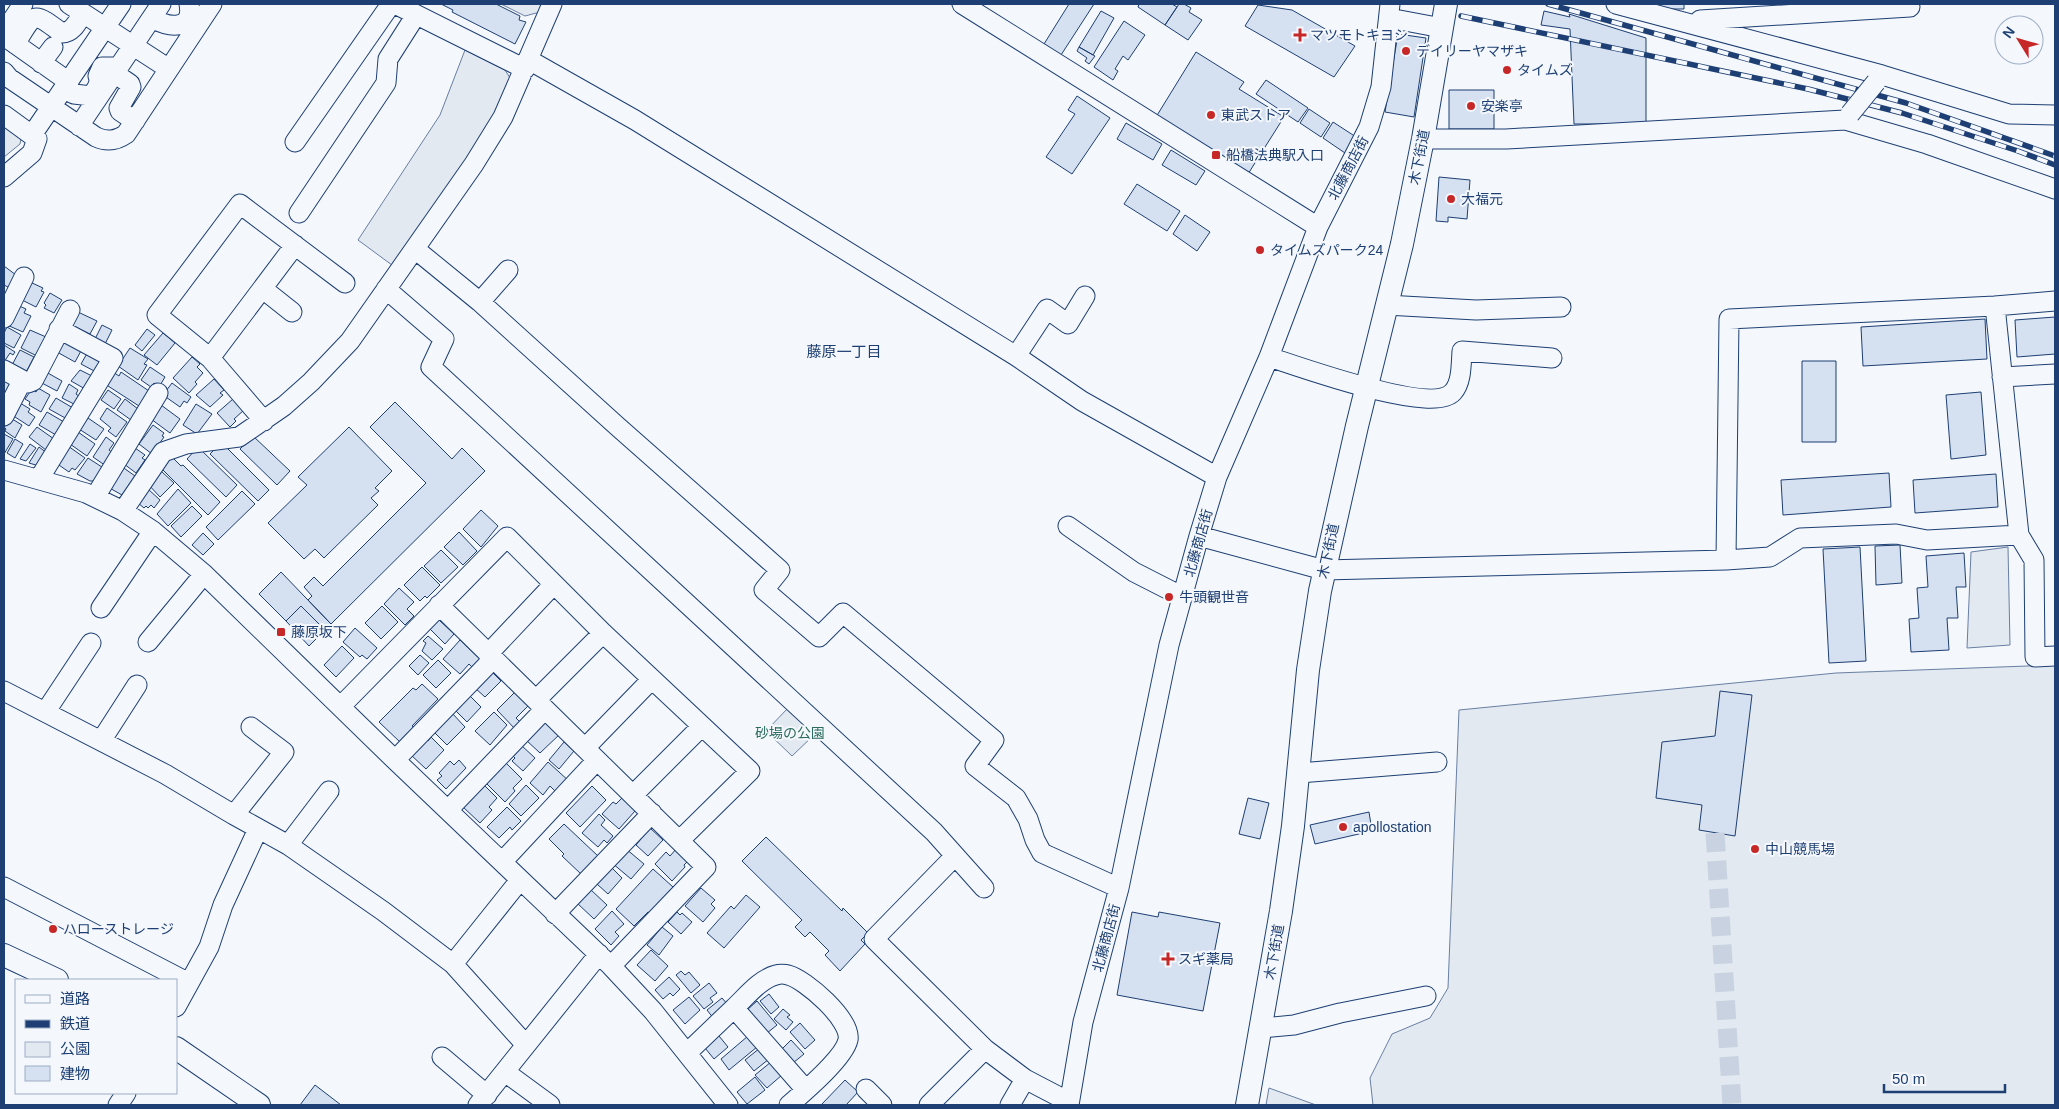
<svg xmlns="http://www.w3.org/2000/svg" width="2059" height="1109" viewBox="0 0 2059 1109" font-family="Helvetica,'Noto Sans JP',sans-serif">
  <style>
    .green { fill: #e3e9f0; stroke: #687fa3 }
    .building { fill: #d5e0f0; stroke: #1d3f73 }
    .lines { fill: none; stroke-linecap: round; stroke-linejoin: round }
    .minor-tunnel { stroke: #c9d2e0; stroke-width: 19; stroke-dasharray: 19 9; stroke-linecap: butt }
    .minor-casing { stroke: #1d3f73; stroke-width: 21 }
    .major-casing { stroke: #1d3f73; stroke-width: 24 }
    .minor { stroke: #f4f7fb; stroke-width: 19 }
    .major { stroke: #f4f7fb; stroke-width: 22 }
    .rail-casing { stroke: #1d3f73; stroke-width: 5.5 }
    .rail { stroke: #f4f7fb; stroke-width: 4; stroke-dasharray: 11; stroke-linecap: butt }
    .minor-bridge-casing { stroke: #1d3f73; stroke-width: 21; stroke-linecap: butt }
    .minor-bridge { stroke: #f4f7fb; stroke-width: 19 }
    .poi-dot { fill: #c62828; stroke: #f4f7fb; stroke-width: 2 }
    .labels { text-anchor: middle; stroke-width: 4; stroke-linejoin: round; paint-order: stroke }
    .poi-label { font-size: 14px; fill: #1d3f73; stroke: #f4f7fb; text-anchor: start }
    .street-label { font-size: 14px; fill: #1d3f73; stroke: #f4f7fb }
    .park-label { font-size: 14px; fill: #2c6c60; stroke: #f4f7fb }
    .neighbourhood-label { font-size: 15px; fill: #1d3f73; stroke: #f4f7fb }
  </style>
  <rect width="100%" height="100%" fill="#f4f7fb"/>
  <path class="green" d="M501 4H544L540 12 525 16Z
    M465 50 505 70 512 81 490 126 396 268 358 240 440 115Z
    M4 121 22 134 20 144 4 157Z
    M2008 547 2010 645 1967 648 1971 552Z
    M2055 665V1105H1373L1370 1078 1392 1034 1430 1018 1448 988 1459 710 1836 673Z
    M788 708 815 734 792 756 766 731Z
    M1269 1088 1316 1105H1266Z"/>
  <path class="building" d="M441 4H496L520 16 519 20 526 22 515 44 452 12 453 10Z
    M1069 4H1094L1061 55 1044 44Z
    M1139 4H1172L1177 7 1165 25 1138 7Z
    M1179 4H1184L1191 8 1189 12 1202 20 1188 40 1165 25Z
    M1644 4H1684V9H1663Z
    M1258 5 1292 10 1355 46 1334 77 1245 26Z
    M1101 11 1114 18 1093 55 1079 47Z
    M1544 11 1570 17 1569 14 1646 38V124H1574L1570 29 1541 25Z
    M1124 21 1145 35 1128 60 1123 56 1115 69 1118 71 1113 80 1094 67Z
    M1398 34 1426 38 1414 117 1385 112Z
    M1079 47 1095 56 1089 64 1085 61 1087 58 1077 51Z
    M1196 52 1244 82 1239 89 1284 117 1248 174 1156 117Z
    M1266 80 1308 108 1298 122 1256 94Z
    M1449 90H1494V129H1449Z
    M1077 96 1110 118 1072 174 1046 157 1075 114 1068 110Z
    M1309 109 1330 123 1321 137 1300 123Z
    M1333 122 1356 137 1345 153 1323 138Z
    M1126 123 1162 144 1153 160 1117 139Z
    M1171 150 1205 171 1196 185 1162 165Z
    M1439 177 1470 180 1467 219 1448 217V222L1436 221Z
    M1137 184 1180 211 1167 231 1124 204Z
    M1185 215 1210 232 1197 251 1173 234Z
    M4 266 16 275 10 288 4 285Z
    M30 282 43 288 41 291 44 292 36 307 20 299Z
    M50 293 62 300 54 313 44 308 46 305 44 303Z
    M17 305 26 309 24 313 31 316 23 332 7 325Z
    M78 312 97 321 90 334 71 325Z
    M2055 317V354L2017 357 2015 320Z
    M1985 319 1987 359 1863 366 1861 327Z
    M102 325 112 330 105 344 95 339Z
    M7 327 21 335 14 348 4 343V333Z
    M147 329 155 335 142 351 135 345Z
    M30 330 46 337 37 356 21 348Z
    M163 333 175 343 157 365 144 355Z
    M64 339 82 349 75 362 57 352Z
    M4 345 15 352 13 355 10 353 4 362Z
    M130 348 148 359 144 364 147 365 138 380 118 366Z
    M20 350 34 357 25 374 11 367Z
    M89 350 103 358 98 373 81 364Z
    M192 357 200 364 197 367 203 373 195 382 197 384 189 393 173 378Z
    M1802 361H1836V442H1802Z
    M150 367 165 377 159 387 154 383 151 387 141 380Z
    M80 370 94 377 87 390 71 381Z
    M46 372 62 381 57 391 40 382Z
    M113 372 119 376 121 372 149 391 139 406 105 384Z
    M4 377 13 382 4 398Z
    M214 379 224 390 220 393 223 395 210 407 196 395Z
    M172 383 191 397 187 403 184 401 180 407 163 395Z
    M69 384 78 390 76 394 79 396 74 404 62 398Z
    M38 388 50 395 41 412 29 405 30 402 25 399 32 389 36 392Z
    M108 390 121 399 114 409 101 400Z
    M1981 392 1986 455 1951 459 1946 395Z
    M56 398 73 408 67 419 49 409Z
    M125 399 138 409 131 420 117 410Z
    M233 399 244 410 234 419 236 421 230 427 217 413Z
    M395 402 452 459 462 448 485 471 331 624 308 600 312 596 304 587 314 577 323 586 426 483 370 427Z
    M20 403 30 409 28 412 35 417 29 426 12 415Z
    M196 404 212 414 197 434 183 425Z
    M161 405 180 419 170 433 151 419Z
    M107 408 127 422 116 437 108 431 111 428 100 419Z
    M47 412 64 422 56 435 39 425Z
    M9 417 22 425 15 438 5 431 6 429 4 427Z
    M88 418 104 429 96 440 79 429Z
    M153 425 164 433 162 436 164 437 152 454 139 444Z
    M37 427 54 439 46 450 29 437Z
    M349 427 392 471 375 488 379 491 371 498 378 505 324 558 315 549 304 559 268 523 307 485 298 477Z
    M78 432 95 444 87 456 70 444Z
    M4 434 13 439 4 454Z
    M253 436 290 471 277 485 240 449Z
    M106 437 114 443 109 450 114 454 106 466 93 457Z
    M15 439 23 444 15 458 7 453Z
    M30 444 36 448 26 461 20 459Z
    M68 446 85 458 75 470 72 468 69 472 56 463Z
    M225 446 269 490 258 501 210 454 217 447Z
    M39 447 47 453 39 466 29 463Z
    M198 447 237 485 226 497 187 459Z
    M135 448 145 455 142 458 145 460 136 473 124 464Z
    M171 456 181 466 183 465 220 502 208 515 160 467Z
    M88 458 105 469 96 481H90L77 474Z
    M121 466 135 476 122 495 106 486Z
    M161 471 174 483 160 497 147 483Z
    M1889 473 1891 507 1783 515 1781 480Z
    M1996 474 1998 507 1915 513 1913 480Z
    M148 489 160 500 154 508 151 505 148 508 146 506 144 508 138 503Z
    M178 489 191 503 168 526 157 514Z
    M242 491 255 504 218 540 206 527Z
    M192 506 202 516 181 537 171 526Z
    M481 510 498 526 481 547 463 529Z
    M459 532 477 551 463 565 444 547Z
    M203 533 214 544 203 555 192 545Z
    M1900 545 1902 583 1876 585 1875 546Z
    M1860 547 1866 661 1829 663 1823 549Z
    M441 550 458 567 441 583 424 566Z
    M1964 553 1966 587H1956L1958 618H1947L1949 650 1911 652 1909 619 1919 618 1917 588 1928 587 1926 556Z
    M422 567 440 585 427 598 425 596 420 601 404 585Z
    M281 572 331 624 325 630 301 606 286 621 259 594Z
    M399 588 414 602 407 609 414 616 405 625 384 604Z
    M301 606 325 630 309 646 286 621Z
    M382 606 398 622 381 639 365 623Z
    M439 620 454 634 445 644 430 629Z
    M355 628 377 648 367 659 362 655 360 657 343 642Z
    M428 636 443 649 432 660 422 651 426 643 423 641Z
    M460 640 480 659 472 667 469 664 460 674 443 659Z
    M342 646 354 658 336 677 324 665Z
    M420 655 429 663 418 675 409 666Z
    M438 660 451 673 436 688 423 675Z
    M491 671 501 681 485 697 475 688Z
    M422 684 438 699 412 726 415 728 401 743 379 722 413 688 416 690Z
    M1720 691 1752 695 1735 836 1699 830 1702 805 1656 798 1662 742 1715 736Z
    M515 692 528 706 516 718 522 724 516 730 497 710Z
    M468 694 481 707 467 722 454 709Z
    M451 712 465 727 447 745 433 731Z
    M494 712 507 725 490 745 475 731Z
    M545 722 553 730 555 729 560 734 540 753 526 740Z
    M431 737 444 750 426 769 410 754 425 738 428 741Z
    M564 742 574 751 559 769 549 760Z
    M521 745 535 758 523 771 512 761 515 758 512 755Z
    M459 760 466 768 446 789 437 780 442 776 439 773 450 761 454 765Z
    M504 761 522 779 513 788 515 791 505 802 486 783Z
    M548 762 570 782 558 794 550 786 543 795 530 783Z
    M483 784 497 798 489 807 492 810 480 823 462 806Z
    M526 785 539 798 521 816 509 804Z
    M592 786 606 800 580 827 566 813Z
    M622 798 635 811 619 829 602 814 613 802 616 804Z
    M1248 798 1269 803 1260 839 1239 834Z
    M507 807 521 821 512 830 510 827 499 838 487 827Z
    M1369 812 1372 831 1315 844 1310 825Z
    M599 814 605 820 601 825 613 836 607 843 604 840 598 847 582 833Z
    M564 824 598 856 581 874 562 856 564 854 549 839Z
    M650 828 663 840 648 856 636 845Z
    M766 837 842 911 843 908 868 933 861 940 865 944 840 971 825 955 829 951 810 932 805 937 795 927 802 920 742 861Z
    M625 848 644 864 631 879 612 863Z
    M677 848 689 860 684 865 685 867 672 881 655 864 666 852 670 856Z
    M612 868 622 878 608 894 597 884Z
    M653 869 673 887 650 913 648 912 634 926 616 909Z
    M701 888 715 900 711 904 715 908 703 922 685 906Z
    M590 889 607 905 594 919 577 903Z
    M746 895 760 907 724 948 707 933 731 906 734 909Z
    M612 911 624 924 615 932 619 936 611 945 595 929Z
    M677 912 680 915 682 913 692 922 681 934 668 922Z
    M1132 912 1158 917 1159 912 1220 923 1203 1011 1117 995Z
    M662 927 673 936 659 955 647 945Z
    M651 950 668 966 655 981 637 965Z
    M681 971 685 975 689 972 700 985 691 993 676 975Z
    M669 977 680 989 673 996 670 993 663 999 655 990Z
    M709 983 717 993 710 998 713 1002 704 1009 693 996Z
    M769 994 779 1007 771 1014 760 1001Z
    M689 997 700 1010 685 1024 673 1010Z
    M722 998 729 1006 714 1019 707 1010Z
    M757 1001 777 1025 767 1033 747 1010Z
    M783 1009 790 1015 787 1017 793 1022 786 1030 774 1019Z
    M800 1023 815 1040 805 1049 790 1032Z
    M719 1036 728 1047 714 1059 705 1048Z
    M748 1036 757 1047 729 1070 721 1059Z
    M791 1040 804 1054 793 1063 781 1050Z
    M760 1048 769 1059 754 1071 745 1060Z
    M771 1062 782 1075 767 1088 755 1075Z
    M755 1077 765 1090 747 1104 737 1092Z
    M845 1080 858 1092 846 1105H821Z
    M315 1085 341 1105H300Z"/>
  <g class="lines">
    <path class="minor-tunnel" d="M1715 833 1732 1105"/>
    <g class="minor-casing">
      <path id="minor" d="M69 4 169 69
        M395 4 525 69
        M962 4 1318 227
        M1616 4 1882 75 2009 114 2055 115
        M152 18C168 28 194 31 189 4
        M1389 18 1442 28
        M1700 20 1910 7
        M4 32 23 4
        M4 36 69 82
        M15 44C35 13 31 10 62 33 73 33 78 21 83 13
        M529 60 635 120 1016 356 1082 401 1217 477
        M41 63 53 47
        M4 72 9 78 96 137C107 142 116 141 126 134L212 4
        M114 73 130 84 131 87 119 108 120 111 135 121
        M64 89 74 94 91 96C96 90 101 83 98 76L102 67H119
        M4 115 37 139 32 153 4 177
        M79 126 161 4
        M32 135 121 4
        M1423 139H1506L1845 120 1927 144 2055 189
        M295 142 391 4
        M299 213 386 83 388 59 416 15
        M415 249 480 302 617 426 780 570 764 590 819 637 843 613 994 740 975 766 1016 798 1028 819 1035 840 1042 853 1119 888
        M263 289 292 312
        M386 289 444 339 431 367 934 832 984 888
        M480 302 508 270
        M1386 305 1476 310 1561 307
        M1995 306 2019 535 2034 560 2035 657 2055 656
        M4 318 24 277
        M1016 356 1047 309 1068 324 1085 296
        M1269 357C1300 367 1432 415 1453 392 1462 382 1461 364 1462 351L1552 358
        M210 358 295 245
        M4 370 28 383 33 381 70 310
        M2002 377 2055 374
        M4 416 22 381
        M264 421 210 358 157 315 240 204 345 283
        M4 470 86 493 123 511 153 531 204 574 395 760 611 966 653 1011 728 1105
        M39 479 113 358 59 329
        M95 497 158 393
        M123 511 163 452 186 444 239 437 284 406 311 382 350 341 474 164 503 117 552 4
        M1068 526 1134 572 1183 597
        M1199 536 1324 570 1726 560 1770 557 1800 538 1896 534 1927 540 2019 535
        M1726 560 1729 319 1995 306 2055 301
        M439 605 706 867 611 966
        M101 608 153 531
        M148 642 204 574
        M488 654 554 584
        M4 691 165 774 234 815
        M536 700 603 633
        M341 706 507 537 603 633 750 771 680 840
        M46 711 91 643
        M251 727 284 752 234 815 288 845 383 911 453 964 526 1045
        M101 741 137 685
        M585 748 652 679
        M395 760 493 659
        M1299 773 1437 762
        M633 795 702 726
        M448 810 545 709
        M288 845 329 791
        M955 856 874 939 985 1049
        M502 862 597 760
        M4 887 189 983
        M555 914 652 813
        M453 964 520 880
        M176 1007 209 947 223 905 258 829
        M734 1008C746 997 760 979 776 975 779 974 785 974 788 975 805 979 852 1020 848 1040 844 1058 804 1092 789 1105
        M1261 1028 1294 1025 1340 1013 1426 996
        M687 1053 734 1008 806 1090
        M442 1057 487 1095
        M505 1072 550 1105
        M866 1089 882 1105
        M118 1105 126 1093
        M478 1105 599 954
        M929 1105 985 1049 1025 1079 1069 1102
        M1010 1105 1025 1079
        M1069 1105 1083 1022 1119 888 1169 645 1199 536 1217 477 1269 357 1318 227 1369 127 1381 87 1390 4"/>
    </g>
    <g class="major-casing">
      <path id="major" d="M4 955 57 980
        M176 1048 259 1105
        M1247 1105 1281 911 1293 826 1308 670 1320 591 1357 426 1402 244 1423 139 1446 4"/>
    </g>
    <use href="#minor" class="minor"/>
    <use href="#major" class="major"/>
    <g class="rail-casing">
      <path id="rail" d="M1548 4 1906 103 2055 156
        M1461 16 1808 89 1902 113 2018 151 2055 165"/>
    </g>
    <use href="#rail" class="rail"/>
    <g class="minor-bridge-casing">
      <path id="minor-bridge" d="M1850 114 1876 82"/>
    </g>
    <use href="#minor-bridge" class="minor-bridge"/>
  </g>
  <g class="poi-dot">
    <path d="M1297.5 27.5h5v5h5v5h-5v5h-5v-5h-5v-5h5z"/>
    <circle cx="1406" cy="51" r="5"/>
    <circle cx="1507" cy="70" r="5"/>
    <circle cx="1471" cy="106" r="5"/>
    <circle cx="1211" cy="115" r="5"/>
    <rect x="1211" y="150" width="10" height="10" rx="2.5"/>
    <circle cx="1451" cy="199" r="5"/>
    <circle cx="1260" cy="250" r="5"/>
    <circle cx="1169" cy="597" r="5"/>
    <rect x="276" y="627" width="10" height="10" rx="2.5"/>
    <circle cx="1343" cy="827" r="5"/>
    <circle cx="1755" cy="849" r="5"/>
    <circle cx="53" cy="929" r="5"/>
    <path d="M1165.5 951.5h5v5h5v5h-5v5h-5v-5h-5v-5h5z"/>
  </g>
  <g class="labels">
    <g class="poi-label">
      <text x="1310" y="40">マツモトキヨシ</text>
      <text x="1416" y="56">デイリーヤマザキ</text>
      <text x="1517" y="75">タイムズ</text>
      <text x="1481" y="111">安楽亭</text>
      <text x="1221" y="120">東武ストア</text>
      <text x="1226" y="160">船橋法典駅入口</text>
      <text x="1461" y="204">大福元</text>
      <text x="1270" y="255">タイムズパーク24</text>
      <text x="1179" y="602">牛頭観世音</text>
      <text x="291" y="637">藤原坂下</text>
      <text x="1353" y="832">apollostation</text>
      <text x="1765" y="854">中山競馬場</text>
      <text x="63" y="934">ハローストレージ</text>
      <text x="1178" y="964">スギ薬局</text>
    </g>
    <g class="street-label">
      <text transform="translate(1419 157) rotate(-79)" y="5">木下街道</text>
      <text transform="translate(1348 168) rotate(-62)" y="5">北藤商店街</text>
      <text transform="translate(1198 543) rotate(-74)" y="5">北藤商店街</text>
      <text transform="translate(1328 551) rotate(-78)" y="5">木下街道</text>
      <text transform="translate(1106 938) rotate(-75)" y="5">北藤商店街</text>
      <text transform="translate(1274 952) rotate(-80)" y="5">木下街道</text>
    </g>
    <g class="park-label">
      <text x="790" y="738">砂場の公園</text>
    </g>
    <g class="neighbourhood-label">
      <text x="844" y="357">藤原一丁目</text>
    </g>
  </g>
  <rect width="2059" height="1109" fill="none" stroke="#1d3f73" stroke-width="10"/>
  <rect x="15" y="979" width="162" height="115" fill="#f4f7fb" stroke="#9eadc5"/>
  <rect x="25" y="995" width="25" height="8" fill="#f4f7fb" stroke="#9eadc5"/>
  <text x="60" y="1004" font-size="15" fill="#1d3f73">道路</text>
  <rect x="25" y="1020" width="25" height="8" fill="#1d3f73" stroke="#9eadc5"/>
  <text x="60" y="1029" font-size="15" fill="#1d3f73">鉄道</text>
  <rect x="25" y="1042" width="25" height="15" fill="#e3e9f0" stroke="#9eadc5"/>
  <text x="60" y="1054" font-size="15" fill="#1d3f73">公園</text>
  <rect x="25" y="1066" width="25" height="15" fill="#d5e0f0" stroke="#9eadc5"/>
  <text x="60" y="1079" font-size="15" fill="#1d3f73">建物</text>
  <g transform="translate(2019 40) rotate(307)"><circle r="24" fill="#f4f7fb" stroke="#9eadc5"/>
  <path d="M0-4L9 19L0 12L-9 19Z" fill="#c62828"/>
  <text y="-8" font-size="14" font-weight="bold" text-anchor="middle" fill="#1d3f73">N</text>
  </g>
  <path d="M1884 1084v8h121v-8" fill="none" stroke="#1d3f73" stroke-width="2.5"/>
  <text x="1892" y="1084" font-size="15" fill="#1d3f73" stroke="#f4f7fb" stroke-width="4" paint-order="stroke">50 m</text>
</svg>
